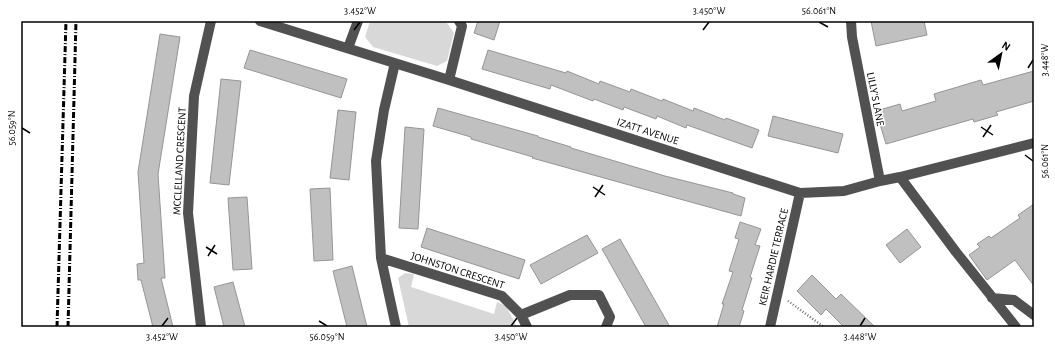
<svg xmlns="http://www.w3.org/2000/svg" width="1055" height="348" viewBox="0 0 1055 348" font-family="'Alegreya Sans',sans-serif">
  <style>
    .green { fill: #d8d8d8 }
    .building { fill: #c0c0c0; stroke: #959595 }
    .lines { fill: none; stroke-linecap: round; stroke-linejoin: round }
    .path { stroke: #737373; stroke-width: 2.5; stroke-dasharray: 1 2; stroke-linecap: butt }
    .minor { stroke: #515151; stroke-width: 10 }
    .rail { stroke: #000; stroke-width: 3; stroke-dasharray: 6 2 1 2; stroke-linecap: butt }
    .ticks { fill: none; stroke: #000; stroke-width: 1.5 }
    .labels { text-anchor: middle; stroke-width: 3; stroke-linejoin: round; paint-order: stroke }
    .street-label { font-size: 11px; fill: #000; stroke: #fff }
    .neatline { fill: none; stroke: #000; stroke-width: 1.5 }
    .ticks-label { font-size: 10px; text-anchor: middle; fill: #000 }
  </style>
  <rect width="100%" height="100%" fill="#fff"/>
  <path class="green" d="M370 21H441L447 23 454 33 447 61 437 66 373 47 365 37Z
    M405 273 414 274 411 287 494 314 497 302 506 306 517 327H409L398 278Z"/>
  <path class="building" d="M478 21H500L494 40 474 33Z
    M871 21H924L927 35 876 46Z
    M160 34 180 37 158 174 165 278H161L173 327H153L141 280H138L137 264 144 263 138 172Z
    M250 50 347 79 341 98 244 68Z
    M488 50 566 73 567 71 599 84 600 81 630 92 631 89 662 101 663 99 693 111 694 108 725 120 726 118 759 130 752 148 687 125 686 128 657 116 656 119 624 107 623 110 594 99 593 101 551 85 550 89 482 69Z
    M1034 71V101L996 112 998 115 974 122 973 119 886 144 876 111 900 104 902 111 936 101 934 94 981 80 983 85Z
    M221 79 241 81 229 185 210 183Z
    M438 108 538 136V137L571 147V148L665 176 733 193V194L745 198 741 216 532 158 533 157 471 139V137L433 126Z
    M338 110 356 112 349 180 330 178Z
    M773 116 843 134 838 153 768 136Z
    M405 127 424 129 418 229 399 228Z
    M330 188 333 260 314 261 310 189Z
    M247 197 252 269 233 270 228 198Z
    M1034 204V286L1015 260 987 280 969 255 980 247 977 244 989 236 991 238 1020 218 1018 215Z
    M740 222 761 229 755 245 760 246 750 277 752 278 742 310 744 311 739 327H717L724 304H722L733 272 729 271 739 239 735 238Z
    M427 228 525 260 519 279 421 247Z
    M907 229 921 247 900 263 886 245Z
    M587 235 598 253 541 284 530 265Z
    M620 239 670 327H646L602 249Z
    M352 266 367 327H347L333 271Z
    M812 275 836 299 841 294 875 327H844L826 309 821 315 797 291Z
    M233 282 245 327H224L214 287Z"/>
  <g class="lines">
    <path class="path" d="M788 301 824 327"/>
    <path class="minor" d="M260 21 449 80 800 193 844 191 880 181 900 177 1034 143
      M851 21 852 37 880 181
      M348 48 358 21
      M395 63 384 110 376 161 381 258 396 327
      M449 80 462 26 459 21
      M900 177 956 252 1016 327
      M381 258 502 296 521 315 527 327
      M992 298 1014 300 1034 315
      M521 315 570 295H599L610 317 606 327
      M201 327 188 213 194 96 211 21
      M770 327 800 193"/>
    <path class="rail" d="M57 327 66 21
      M68 327 76 21"/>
  </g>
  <path class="ticks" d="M819 22 828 27M354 30 360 22M703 30 709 22M1028 68 1033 60M981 127 993 135M22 128 30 133M983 137 991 125M1025 155 1033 161M593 187 605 195M595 197 603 185M206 247 217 254M208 256 215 245M319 321 327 326M162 326 168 318M511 326 517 318M860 326 865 318"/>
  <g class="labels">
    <g class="street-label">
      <text transform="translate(876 99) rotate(79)" y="4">LILLY'S LANE</text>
      <text transform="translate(648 131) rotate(18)" y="4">IZATT AVENUE</text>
      <text transform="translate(179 161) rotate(-87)" y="4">MCCLELLAND CRESCENT</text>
      <text transform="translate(773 257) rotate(-77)" y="4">KEIR HARDIE TERRACE</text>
      <text transform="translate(458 270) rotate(18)" y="4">JOHNSTON CRESCENT</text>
    </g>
  </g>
  <rect width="1055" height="348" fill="none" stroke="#ffffff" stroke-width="44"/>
  <g transform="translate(1001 54) rotate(33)" stroke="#ffffff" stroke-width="3" paint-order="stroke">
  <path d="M0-3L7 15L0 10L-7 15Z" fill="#000000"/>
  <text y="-6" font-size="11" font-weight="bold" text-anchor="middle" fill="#000000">N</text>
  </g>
  <rect x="22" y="22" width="1011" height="304" class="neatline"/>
  <g class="ticks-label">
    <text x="360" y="14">3.452°W</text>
    <text x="709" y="14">3.450°W</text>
    <text x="819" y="14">56.061°N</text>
    <text transform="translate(1044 60) rotate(-90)" y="4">3.448°W</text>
    <text transform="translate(11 128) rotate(-90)" y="4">56.059°N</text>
    <text transform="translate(1044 161) rotate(-90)" y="4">56.061°N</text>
    <text x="162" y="340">3.452°W</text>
    <text x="327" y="340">56.059°N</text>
    <text x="511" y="340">3.450°W</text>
    <text x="860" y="340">3.448°W</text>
  </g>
</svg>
